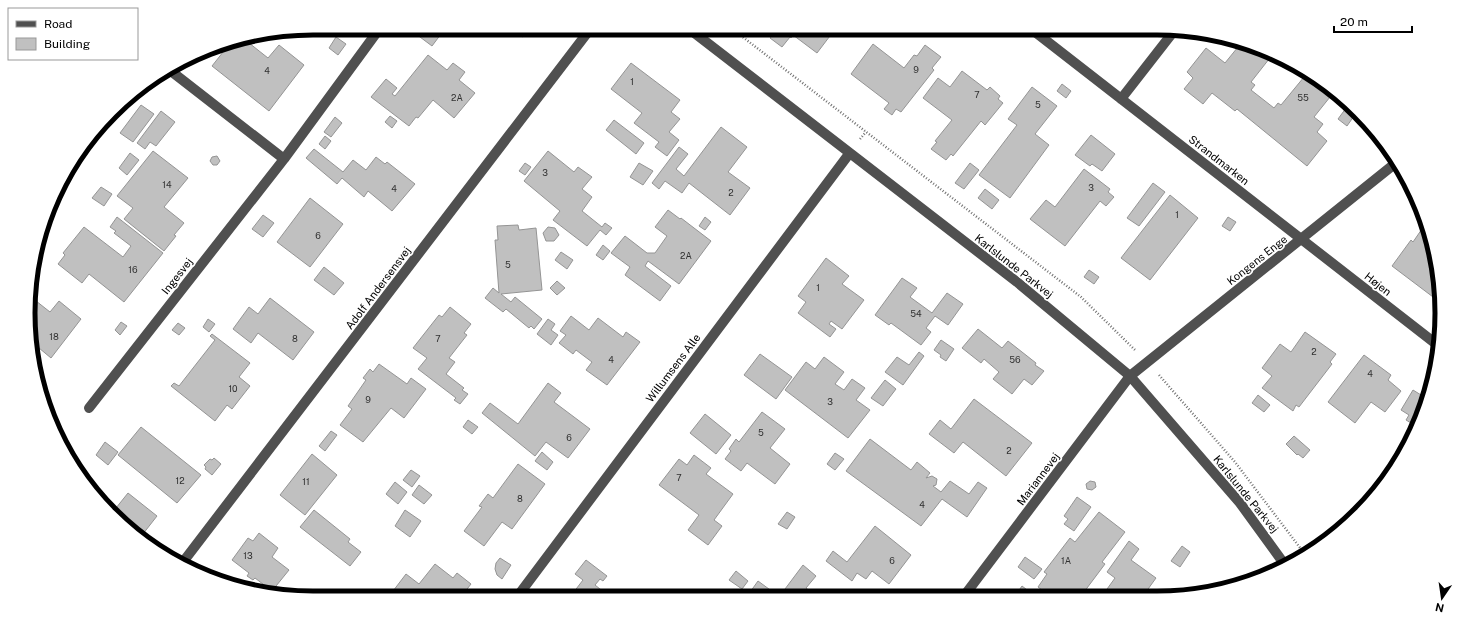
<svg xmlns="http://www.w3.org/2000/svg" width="1470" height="626" viewBox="0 0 1470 626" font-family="'Public Sans',sans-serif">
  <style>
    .building { fill: #c0c0c0; stroke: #949494 }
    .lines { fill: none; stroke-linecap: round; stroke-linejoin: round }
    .path { stroke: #727272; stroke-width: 2.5; stroke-dasharray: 1 2; stroke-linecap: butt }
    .minor { stroke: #505050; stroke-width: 10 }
    .labels { text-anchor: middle; stroke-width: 3.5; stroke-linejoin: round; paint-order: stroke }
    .number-label { font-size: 9px; fill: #303030 }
    .street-label { font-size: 11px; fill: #000; stroke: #fff }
    .rim { fill: none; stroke: #000; stroke-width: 5 }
  </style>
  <rect width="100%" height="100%" fill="#fff"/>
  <path class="building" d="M408 28H433L441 34 432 46Z
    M447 28H464L458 36Z
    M510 28H529L523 37Z
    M558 28H570L566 34Z
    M778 28H836L817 53 793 35 791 38 790 37 782 47 770 38Z
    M891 28H902L898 34Z
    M1084 28H1097L1092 35Z
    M336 37 346 44 338 55 329 48Z
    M244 39 268 58 279 45 304 65 269 111 212 66 231 42Z
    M1242 42 1248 43 1273 54 1251 82 1255 85 1251 90 1274 108 1278 103 1281 105 1304 77 1330 97 1314 117 1323 124 1317 132 1327 141 1307 166 1237 109 1235 111 1212 93 1203 104 1184 89 1193 78 1187 72 1206 48 1225 63Z
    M873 44 904 68 914 55 917 56 925 45 941 57 932 68 934 70 901 112 896 109 892 115 884 109 889 103 851 74Z
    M428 55 447 70 453 63 465 72 459 80 475 93 454 118 433 100 418 118 416 117 409 126 371 97 386 79 397 88 392 94 395 96Z
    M631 63 680 100 671 112 680 119 669 132 679 140 667 156 655 147 659 142 634 123 642 113 611 89Z
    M962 71 987 90 990 87 1000 96 998 99 1003 103 985 125 981 121 953 156 951 154 946 160 931 149 937 142 935 141 952 120 923 98 938 78 950 87Z
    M1062 84 1071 91 1066 98 1057 91Z
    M1032 87 1057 106 1035 134 1049 145 1010 198 979 175 1017 125 1008 119Z
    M1349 104 1366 122 1364 124 1354 116 1347 126 1338 119Z
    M141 105 154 114 133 142 120 133Z
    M161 111 175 122 156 146 150 142 145 149 137 143Z
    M390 116 397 121 392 128 385 122Z
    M335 117 342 123 331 137 324 132Z
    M614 120 644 143 636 154 606 130Z
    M721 127 747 147 728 172 750 188 730 215 689 183 682 193 665 181 659 189 652 183 679 147 688 154 676 169 684 176Z
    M1091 135 1115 154 1102 171 1092 164 1090 166 1075 155Z
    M325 136 331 141 325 149 319 144Z
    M314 149 343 172 353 160 366 170 376 157 385 164 387 162 415 184 392 211 368 191 364 197 342 178 337 184 306 158Z
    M153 151 188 178 164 207 184 223 174 235 176 236 164 251 124 219 133 208 117 196Z
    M548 151 574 172 578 167 592 177 582 189 592 197 582 211 602 227 605 223 612 228 606 235 600 230 587 246 553 220 560 211 524 181Z
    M130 153 139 160 127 175 119 168Z
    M217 156 220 161 217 165H213L210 161 212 157Z
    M525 163 531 167 525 175 519 171Z
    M639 163 653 171 643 185 630 177Z
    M970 163 979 170 964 189 955 183Z
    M1084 169 1110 189 1108 192 1114 197 1106 206 1100 201 1065 246 1030 219 1046 200 1055 207Z
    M1153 183 1165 192 1139 226 1127 218Z
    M101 187 112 194 104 206 92 198Z
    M985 189 999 200 992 209 978 198Z
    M1170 195 1198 218 1150 280 1121 258Z
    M310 198 343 224 310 267 277 242Z
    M668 210 680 219 681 218 711 241 679 284 648 261 645 266 671 286 660 301 625 275 630 267 611 253 625 236 647 253H655L667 236 655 227Z
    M263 215 274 223 263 237 252 229Z
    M117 217 163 253 124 302 89 274 82 283 58 264 65 255 63 253 84 227 123 257 131 246 114 233 116 231 110 227Z
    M705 217 711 222 705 230 699 226Z
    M1228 217 1236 222 1230 231 1222 226Z
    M1426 223 1432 239 1441 294V303L1392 266 1411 240 1413 242Z
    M518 225 519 230 536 228 542 290 501 294 511 302 515 297 542 319 534 329 531 326 529 328 506 309 503 312 485 298 493 288 499 293 495 240H498L497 226Z
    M548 227 555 228 559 235 554 241H546L543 233Z
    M603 245 610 251 603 260 596 255Z
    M561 252 573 260 567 269 555 260Z
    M826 258 849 276 842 284 864 300 842 329 831 321 829 324 836 329 830 337 798 313 806 302 798 296Z
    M324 267 344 283 334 295 314 280Z
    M1089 270 1099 277 1094 284 1084 277Z
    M902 278 917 288 910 297 932 313 947 293 963 304 948 325 935 316 926 328 931 332 921 345 891 323 889 325 875 315Z
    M557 281 565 288 557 295 550 288Z
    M31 297 50 312 59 301 81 319 51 358 33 343Z
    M270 298 314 332 293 360 258 333 251 343 233 329 249 307 258 314Z
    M450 307 471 324 464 333 467 335 449 358 455 362 446 374 464 388 462 390 468 394 460 404 454 400 456 398 418 369 427 358 413 348 439 315 442 317Z
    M571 316 589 330 598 318 623 337 626 332 640 342 607 385 586 370 592 362 576 350 573 354 559 343 566 335 560 331Z
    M208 319 215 324 209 332 203 327Z
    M548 319 555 324 551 330 558 335 551 345 537 334Z
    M121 322 127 326 120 335 115 330Z
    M178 323 185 328 179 335 172 330Z
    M978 329 1002 348 1008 341 1036 363 1035 365 1044 371 1032 385 1024 379 1012 394 993 379 999 372 984 359 981 363 962 348Z
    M1305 332 1336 354 1330 362 1332 364 1299 407 1296 405 1293 411 1262 388 1272 376 1262 368 1280 344 1291 352Z
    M212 334 250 363 239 377 250 386 232 409 227 405 215 421 171 386 174 383 179 386 215 340 210 336Z
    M941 340 954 349 946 361 940 357 941 355 934 350Z
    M919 352 924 356 903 385 885 372 897 357 909 365Z
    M760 354 792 377 776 399 744 375Z
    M1364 355 1391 375 1388 380 1401 391 1385 412 1371 402 1355 423 1328 402Z
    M824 357 844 372 835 384 844 390 852 379 865 388 856 400 870 410 848 438 785 390 806 362 815 369Z
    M379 364 407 384 411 378 426 389 404 418 391 408 363 442 340 425 352 409 348 406 366 380 363 378 370 369 373 372Z
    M885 380 896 389 883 406 871 398Z
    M548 383 561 393 554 402 590 429 568 458 546 442 535 456 482 413 490 403 518 424Z
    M1413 390 1421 395 1422 393 1429 397 1427 404 1416 426 1406 420 1409 415 1401 410Z
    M1258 395 1270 405 1264 412 1252 403Z
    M974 399 1032 443 1006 476 963 442 954 453 929 434 940 420 951 429Z
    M762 412 785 429 770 448 790 464 775 484 747 463 741 471 725 459 731 451 729 449 736 439 739 442Z
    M705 414 731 435 716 454 690 433Z
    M468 420 478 427 472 434 463 427Z
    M141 427 201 475 177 503 118 455Z
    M331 431 337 435 325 451 319 446Z
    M1294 436 1310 450 1303 458 1298 454 1297 455 1286 444Z
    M870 439 911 470 917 462 930 473 926 478 932 476 937 479 936 485 933 486 941 492 950 481 969 494 978 482 987 488 967 517 942 499 921 526 846 471Z
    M105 442 118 452 108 465 96 455Z
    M1405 448 1394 471 1393 473 1391 472Z
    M542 452 553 462 547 470 535 461Z
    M835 453 844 459 835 470 827 464Z
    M312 454 337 475 305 515 280 495Z
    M694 455 711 468 706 474 733 494 714 520 722 526 708 545 688 530 699 515 659 485 679 459 687 465Z
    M214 458 221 464 212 475 205 469 206 467 204 465 210 459 212 460Z
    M518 464 545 484 512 529 502 522 484 546 464 531 482 507 479 506 488 494 493 498Z
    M411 470 420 476 412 487 403 480Z
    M1090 481 1095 482 1096 487 1092 490 1087 489 1086 484Z
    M395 482 407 492 398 504 386 494Z
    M419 485 432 495 424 504 412 495Z
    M128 493 157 516 139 539 112 513Z
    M1077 497 1091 507 1074 531 1064 524 1068 519 1064 516Z
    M314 510 350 539 348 542 361 552 350 566 300 527Z
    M405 510 421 521 410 537 395 526Z
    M787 512 795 517 787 529 778 524Z
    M1099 512 1125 532 1102 562 1105 564 1081 596H1077L1070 591 1066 596H1050L1038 587 1047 574 1044 572 1070 538 1075 542Z
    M875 526 911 555 889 584 872 571 866 579 857 573 852 581 826 561 833 551 847 562Z
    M259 533 278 548 272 557 289 570 272 591 255 578 253 580 247 576 249 573 232 560 248 538 253 541Z
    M1129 541 1139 549 1131 560 1156 578 1143 596H1102L1115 578 1107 572Z
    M1182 546 1190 552 1180 567 1171 561Z
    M1025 557 1042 569 1034 579 1018 567Z
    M500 558 511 565 502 579 497 575 495 569 496 563Z
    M586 560 607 576 603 581 600 579 595 585 610 597H570L583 580 575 574Z
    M435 564 453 578 457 573 471 584 460 598H393L390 595 406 574 419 584Z
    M803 565 816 576 806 588 817 597H779Z
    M736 571 748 581 742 589 729 580Z
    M758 581 773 592 769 597H750L748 595Z
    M1022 586 1035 596H1015Z"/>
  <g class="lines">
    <path class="path" d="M731 28 1081 297 1135 350
      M860 139 866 132
      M1159 375 1235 462 1304 553"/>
    <path class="minor" d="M688 28 1017 282 1130 376 1240 503 1285 565
      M1030 28 1440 347
      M167 68 284 159
      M1121 99 1174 31
      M89 408 284 159 380 28
      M183 562 591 28
      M964 596 1130 376 1397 162
      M517 597 849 154"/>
  </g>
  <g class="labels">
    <g class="number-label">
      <text x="916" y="73">9</text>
      <text x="267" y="74">4</text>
      <text x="632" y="85">1</text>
      <text x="977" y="98">7</text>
      <text x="457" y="101">2A</text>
      <text x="1303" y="101">55</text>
      <text x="1038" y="108">5</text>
      <text x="545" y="176">3</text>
      <text x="167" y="188">14</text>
      <text x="1091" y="191">3</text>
      <text x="394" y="192">4</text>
      <text x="731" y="196">2</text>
      <text x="1177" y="218">1</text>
      <text x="318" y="239">6</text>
      <text x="686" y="259">2A</text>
      <text x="508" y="268">5</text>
      <text x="133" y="273">16</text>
      <text x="818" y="291">1</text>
      <text x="916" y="317">54</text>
      <text x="54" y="340">18</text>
      <text x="295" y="342">8</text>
      <text x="438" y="342">7</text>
      <text x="1314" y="355">2</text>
      <text x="611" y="363">4</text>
      <text x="1015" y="363">56</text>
      <text x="1370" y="377">4</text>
      <text x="233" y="392">10</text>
      <text x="368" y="403">9</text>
      <text x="830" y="405">3</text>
      <text x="761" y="436">5</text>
      <text x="569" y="441">6</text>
      <text x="1009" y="454">2</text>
      <text x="679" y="481">7</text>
      <text x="180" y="484">12</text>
      <text x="306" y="485">11</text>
      <text x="520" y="502">8</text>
      <text x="922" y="508">4</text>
      <text x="248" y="559">13</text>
      <text x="892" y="564">6</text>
      <text x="1066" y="564">1A</text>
    </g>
    <g class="street-label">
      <text transform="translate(1219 160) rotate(38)" y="4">Strandmarken</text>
      <text transform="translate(1257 260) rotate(-38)" y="4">Kongens Enge</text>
      <text transform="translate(1014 266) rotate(38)" y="4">Karlslunde Parkvej</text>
      <text transform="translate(177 276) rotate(-52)" y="4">Ingesvej</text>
      <text transform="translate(1378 284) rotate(38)" y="4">Højen</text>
      <text transform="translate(378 288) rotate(-53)" y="4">Adolf Andersensvej</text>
      <text transform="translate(673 368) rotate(-53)" y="4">Willumsens Alle</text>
      <text transform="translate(1038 479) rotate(-53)" y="4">Mariannevej</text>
      <text transform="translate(1246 494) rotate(51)" y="4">Karlslunde Parkvej</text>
    </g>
  </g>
  <path d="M0 0H1470V626H0ZM313 35H1157A278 278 0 0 1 1435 313V313A278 278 0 0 1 1157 591H313A278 278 0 0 1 35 313V313A278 278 0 0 1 313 35Z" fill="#fff" fill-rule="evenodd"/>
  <path class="rim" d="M313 35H1157A278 278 0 0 1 1435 313V313A278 278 0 0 1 1157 591H313A278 278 0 0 1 35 313V313A278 278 0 0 1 313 35Z"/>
  <rect x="8" y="8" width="130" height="52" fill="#ffffff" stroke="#999999"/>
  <rect x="16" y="21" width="20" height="6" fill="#505050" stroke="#999999"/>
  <text x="44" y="28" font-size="12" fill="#000000">Road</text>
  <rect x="16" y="38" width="20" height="12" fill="#c0c0c0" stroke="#999999"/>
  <text x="44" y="48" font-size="12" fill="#000000">Building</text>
  <g transform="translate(1442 598) rotate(193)" stroke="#ffffff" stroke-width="3" paint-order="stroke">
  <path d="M0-3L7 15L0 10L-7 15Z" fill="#000000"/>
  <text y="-6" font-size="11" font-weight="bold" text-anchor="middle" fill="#000000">N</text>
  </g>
  <path d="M1334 26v6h78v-6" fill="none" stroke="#000000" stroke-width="2"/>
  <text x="1340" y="26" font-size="12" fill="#000000" stroke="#ffffff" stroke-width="3" paint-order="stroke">20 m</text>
</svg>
